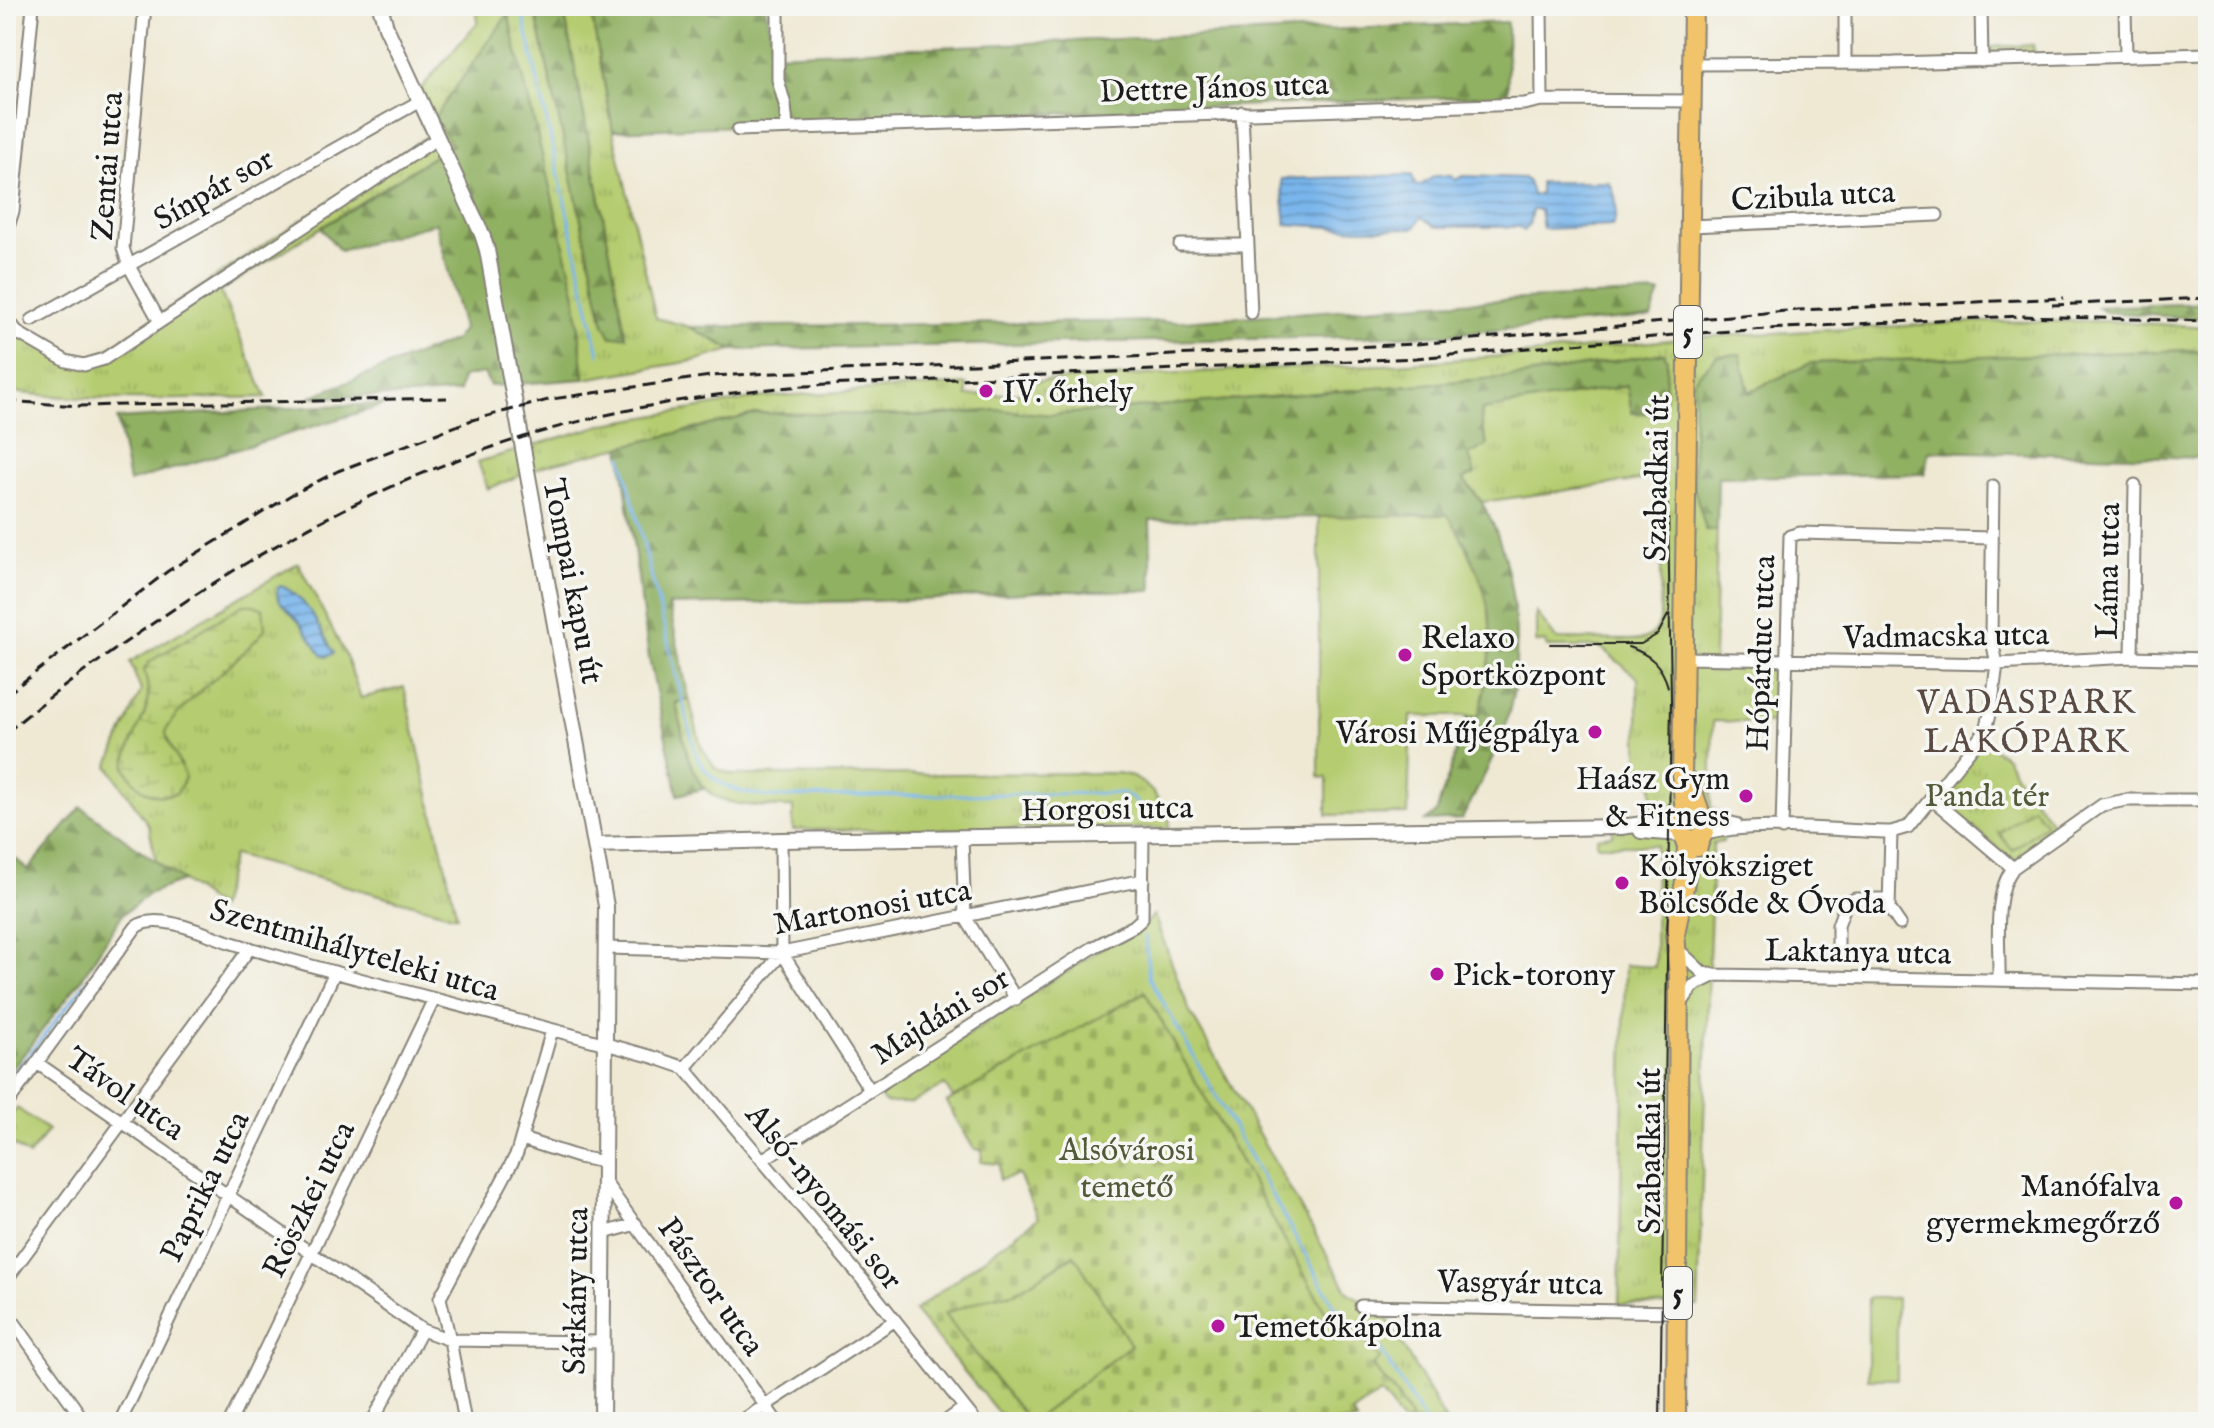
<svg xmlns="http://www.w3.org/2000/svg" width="2214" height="1428" viewBox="0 0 2214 1428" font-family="'IM FELL English',serif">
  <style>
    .grass { fill: url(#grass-tufts); stroke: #687446; stroke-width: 2 }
    .forest { fill: url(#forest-firs); stroke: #56663f; stroke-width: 2 }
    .wetland { fill: url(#wetland-marsh); stroke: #687446; stroke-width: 2 }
    .cemetery { fill: url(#cemetery-stones); stroke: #687446; stroke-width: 2 }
    .pitch { fill: #b5cc70; stroke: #687446; stroke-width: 2 }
    .water { fill: url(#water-rules); stroke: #4a6984; stroke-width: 2 }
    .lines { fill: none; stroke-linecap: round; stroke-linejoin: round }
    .stream { stroke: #79b6ec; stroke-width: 3 }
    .minor-casing { stroke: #868278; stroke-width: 15 }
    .tertiary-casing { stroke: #868278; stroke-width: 18 }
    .primary-casing { stroke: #868278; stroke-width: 22 }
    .minor { stroke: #fff; stroke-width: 11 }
    .tertiary { stroke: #fff; stroke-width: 14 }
    .primary { stroke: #f1c36a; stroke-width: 18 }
    .tram { stroke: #1c1c1c; stroke-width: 2 }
    .rail { stroke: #1c1c1c; stroke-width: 3; stroke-dasharray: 12 6; stroke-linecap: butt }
    .poi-dot { fill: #b5179e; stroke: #f6f6f2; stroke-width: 3 }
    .labels { text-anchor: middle; stroke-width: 7; stroke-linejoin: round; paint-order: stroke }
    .shield { fill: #f6f6f2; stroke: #5d5d5c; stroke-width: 2 }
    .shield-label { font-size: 30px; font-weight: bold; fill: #1c1c1c }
    .street-label { font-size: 32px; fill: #1c1c1c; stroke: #f6f6f2 }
    .poi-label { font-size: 32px; fill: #1c1c1c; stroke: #f6f6f2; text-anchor: start }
    .park-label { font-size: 32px; fill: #525a39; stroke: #f6f6f2 }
    .neighbourhood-label { font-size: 34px; letter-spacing: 2px; fill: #5a4b42; stroke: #f6f6f2 }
  </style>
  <defs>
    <pattern id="grass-tufts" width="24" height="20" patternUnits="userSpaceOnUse" patternTransform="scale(2)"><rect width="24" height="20" fill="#b5cc70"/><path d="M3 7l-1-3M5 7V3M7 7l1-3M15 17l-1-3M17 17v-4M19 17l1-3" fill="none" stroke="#9baf60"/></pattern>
    <pattern id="forest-firs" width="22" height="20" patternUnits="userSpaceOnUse" patternTransform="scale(2)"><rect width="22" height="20" fill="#90b062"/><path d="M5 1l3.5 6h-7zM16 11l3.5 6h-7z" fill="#758e50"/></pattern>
    <pattern id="wetland-marsh" width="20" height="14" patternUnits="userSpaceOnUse" patternTransform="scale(2)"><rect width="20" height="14" fill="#b5cc70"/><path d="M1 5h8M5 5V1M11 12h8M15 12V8" fill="none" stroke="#9baf60"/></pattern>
    <pattern id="cemetery-stones" width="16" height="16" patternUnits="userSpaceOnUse" patternTransform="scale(2)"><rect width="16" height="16" fill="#b5cc70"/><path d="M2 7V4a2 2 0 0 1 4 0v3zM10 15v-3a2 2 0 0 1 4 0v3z" fill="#9baf60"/></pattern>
    <pattern id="water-rules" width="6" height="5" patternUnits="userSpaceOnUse" patternTransform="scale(2)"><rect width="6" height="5" fill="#79b6ec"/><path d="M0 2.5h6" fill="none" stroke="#6293be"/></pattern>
  </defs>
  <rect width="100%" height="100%" fill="#f6f6f2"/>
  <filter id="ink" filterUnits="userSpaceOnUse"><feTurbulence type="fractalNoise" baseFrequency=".0125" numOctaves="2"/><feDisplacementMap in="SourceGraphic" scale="16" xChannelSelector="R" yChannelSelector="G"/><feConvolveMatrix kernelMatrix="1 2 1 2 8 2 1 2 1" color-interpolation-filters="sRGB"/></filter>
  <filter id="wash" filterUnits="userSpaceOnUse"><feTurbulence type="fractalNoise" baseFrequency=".006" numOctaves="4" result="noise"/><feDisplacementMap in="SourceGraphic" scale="32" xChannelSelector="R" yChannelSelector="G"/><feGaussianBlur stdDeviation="1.8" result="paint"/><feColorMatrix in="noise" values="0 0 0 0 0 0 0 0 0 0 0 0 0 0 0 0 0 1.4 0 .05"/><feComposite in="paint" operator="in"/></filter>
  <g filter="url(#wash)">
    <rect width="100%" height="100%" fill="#efe9d4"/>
    <path class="grass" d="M476 6H534L604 324 626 336 563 6H590L613 131 656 318 690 327 732 350 693 361 584 379 575 291 453 144 220 291 266 397C179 399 92 403 6 391V325L16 319 33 338 90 361 427 136 411 100 478 22Z
      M2033 45 2035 56 1992 57 1991 47Z
      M2103 321 2208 327V355L2191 350 1811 363 1749 392 1740 355 1716 356 1705 530H1717L1714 662 1768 664 1780 676 1778 723 1713 721 1711 807 1724 816 1723 842 1713 843 1698 1307 1619 1304 1625 965 1655 967 1656 845H1597V837L1612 835 1611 816H1652V777H1638V678L1600 647H1547L1546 642 1536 643V612L1556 639 1638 640C1649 638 1656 633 1660 621L1663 477 1482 502 1463 479 1468 455 1487 445 1481 421 1482 409 1628 386 1664 414 1667 359 1664 353 1521 376 1051 415 999 410 930 416 759 413 543 466 488 489 478 462 605 424 764 397 967 384V396L1020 393 1021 382 1253 369 1383 365 1531 354 1699 337 1975 322Z
      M298 563 346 656 361 698 404 687 457 916 233 855 219 908 156 861 149 826 108 766 141 691 130 662Z
      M689 698 701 746 715 768 734 775 1118 773C1140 776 1162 795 1164 816H1170L1169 828 793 830V807C696 807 694 793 676 702Z
      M1983 741 2006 757 2016 775 2059 832 2016 860 2010 858 1942 801V796Z
      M1154 915 1190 1012 1348 1292 1386 1316 1446 1422H1412L1398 1397 1372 1365 1379 1358 1348 1321 1335 1329 1145 992 953 1098 945 1085 911 1103H886L876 1094 1110 943 1134 934Z
      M17 1108 48 1130 29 1156 6 1139V1123Z
      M1075 1255 1131 1345 1032 1422H1029L944 1313 992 1296 1014 1293Z"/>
    <path class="forest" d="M534 6H563L626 336 611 337 604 324Z
      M590 6H765L775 54 1507 22 1508 95 613 131Z
      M508 14 575 291 584 379 490 386 484 373 462 377 459 392 410 396 310 397 455 340 463 329 436 223 340 251 321 228 452 145 434 118Z
      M1660 293 1651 317 1437 335 732 350 690 327 1182 321 1438 303Z
      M2208 303V319L2105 312 2098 307Z
      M2191 350 2208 355V458L1929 451 1925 474 1718 477 1717 530H1706L1693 484 1694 379 1717 356 1740 354 1749 392 1811 363Z
      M1664 353 1667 359 1664 414 1632 413 1627 386 1482 410 1481 421 1487 445 1469 455 1475 474 1463 479C1469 487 1477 494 1482 503 1514 554 1525 655 1509 712 1499 750 1480 784 1462 819L1425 821 1436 813 1468 717 1478 716 1469 550 1447 515 1150 520 1152 591H1050L921 600 669 605 689 698 676 703 687 755 703 789 678 795 649 658 620 447 759 413 930 416 999 410 1051 415 1521 376Z
      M388 404 129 482 117 419 322 406Z
      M81 807 183 881 150 893 122 915 81 980 6 1077V850L28 870Z"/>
    <path class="wetland" d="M243 605H254L263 609 265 629C247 656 171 709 166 732 165 740 183 766 185 778L177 793C153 801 136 789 125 767 131 726 158 715 144 670L149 662Z"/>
    <path class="cemetery" d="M1145 992 1335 1329 1348 1320 1380 1359 1372 1366 1398 1397 1412 1422H1401L1391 1405 1380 1393 1352 1413 1357 1422H1032L1131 1345 1074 1255 1014 1293 992 1296 944 1314 1029 1422H1006L914 1311 1038 1218 1019 1175 999 1180 1000 1164 981 1162 982 1150 974 1149 946 1102Z"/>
    <path class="pitch" d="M1448 515C1493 589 1501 633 1478 716H1411L1408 814 1327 815V778L1319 777V517Z
      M2033 807 2046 824 2012 850 1999 833Z
      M1868 1298H1897V1379H1868Z"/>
    <path class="water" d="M1412 175 1415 185 1419 186 1435 176H1451L1455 180 1463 176 1524 178 1528 182 1533 196 1540 193V182H1609C1617 195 1619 214 1612 226L1543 229 1540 210H1532L1529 225 1524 231 1519 227H1436L1421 217 1415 228 1360 229 1286 224 1281 179Z
      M282 586C309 599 320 629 334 653L326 657 322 655 299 622 281 603 277 595 278 587Z"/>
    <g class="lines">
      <path class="stream" d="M521 6 599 354
        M622 457 696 755C711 786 739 793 770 797L1124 793 1137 802 1143 821
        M1145 936 1149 977 1335 1307 1347 1313
        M6 1084 135 920
        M1365 1324 1425 1422"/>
    </g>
  </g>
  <g filter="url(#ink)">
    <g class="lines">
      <g class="minor-casing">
        <path id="minor" d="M145 6 123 248 129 266 160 322
          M778 6V80L785 105 787 127
          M1541 6 1542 100
          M1845 6V63
          M1981 6 1982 61
          M2125 6 2126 56
          M1692 64 1894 63 2208 54
          M1242 112 1251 313
          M738 130 1524 104 1542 100 1692 101
          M1691 226 1937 215
          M6 233 13 211 33 6
          M1180 245H1248
          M6 317 18 333 66 361 84 365 104 359 438 138
          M32 320 420 101
          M6 339 18 333
          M2132 657 2135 485
          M1684 658 1997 664 2132 657 2208 659
          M1932 799 2013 868
          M1702 816 1736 824
          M1782 829 1790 536 1800 533 1991 538
          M1891 832 1889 908 1900 924
          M1703 835C1752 820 1838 831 1891 832L1908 827 1986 730 1991 710 1997 664 1991 636 1993 486
          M962 838 965 917 1016 999
          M781 840 782 953 870 1090
          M608 948 782 953 1143 880
          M1838 951V925L1846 903 1855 899H1889
          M1683 954 1702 972 1715 975 2208 984
          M1999 980C2000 945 1992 896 2013 868L2102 805 2126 800H2208
          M1681 1004 1693 986 1715 975
          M37 1063 422 1330
          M685 1068 782 953
          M6 1105 136 927C157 911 205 934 229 942 369 985 512 1017 653 1057L685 1068 862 1279 976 1422
          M522 1139 578 1157 604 1162
          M762 1160 1094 947 1134 926 1142 919 1143 836
          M604 1181 777 1422
          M604 1233 636 1224
          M6 1280 250 948
          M1361 1306 1678 1312
          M6 1311 85 1422
          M120 1422 335 972
          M230 1422 434 999
          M372 1422 422 1330 450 1340 440 1298 517 1153 552 1030
          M465 1422 450 1340 603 1342
          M740 1422 894 1321
          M945 1422 964 1408"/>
      </g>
      <g class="tertiary-casing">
        <path id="tertiary" d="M380 6 386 27 482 234 487 250 606 906 602 1422
          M1641 831 1681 834
          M595 845 781 840 1621 827 1680 819"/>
      </g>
      <g class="primary-casing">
        <path id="primary" d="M1693 6 1682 781 1685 813 1679 825 1684 837 1693 840 1700 838
          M1690 782C1692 790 1705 825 1705 828 1704 835 1699 840 1698 847
          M1676 1422 1679 976 1675 935 1686 876 1687 839"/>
      </g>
      <use href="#minor" class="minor"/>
      <use href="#tertiary" class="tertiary"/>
      <use href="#primary" class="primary"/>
      <path class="tram" d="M1550 644H1641L1658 634 1668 615
        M1628 647C1650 654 1662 665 1668 687
        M1660 1422 1671 700 1668 505"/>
      <path class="rail" d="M2052 305 2208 298
        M6 401 79 406 447 398
        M6 695 168 571 291 495 338 471 472 420 552 399 710 376 1416 344 1798 310 2064 298
        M6 733C55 691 108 654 162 617 367 478 556 404 805 386L1416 358 1698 333 1873 323 2020 316 2208 321"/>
    </g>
  </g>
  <g class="poi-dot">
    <circle cx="986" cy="391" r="8"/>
    <circle cx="1405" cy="655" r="8"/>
    <circle cx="1595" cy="732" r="8"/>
    <circle cx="1746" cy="796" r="8"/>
    <circle cx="1622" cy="883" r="8"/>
    <circle cx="1437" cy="974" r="8"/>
    <circle cx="2176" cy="1203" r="8"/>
    <circle cx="1218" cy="1326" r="8"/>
  </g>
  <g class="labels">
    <g class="shield">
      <rect x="1674" y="306" width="28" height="52" rx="6"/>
      <rect x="1664" y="1267" width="28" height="52" rx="6"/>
    </g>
    <g class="shield-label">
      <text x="1688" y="342">5</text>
      <text x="1678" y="1303">5</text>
    </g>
    <g class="street-label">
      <text transform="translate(1214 87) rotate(-2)" y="11">Dettre János utca</text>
      <text transform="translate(106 166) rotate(-86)" y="11">Zentai utca</text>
      <text transform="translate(213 188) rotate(-30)" y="11">Sínpár sor</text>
      <text transform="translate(1813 195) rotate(-3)" y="11">Czibula utca</text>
      <text transform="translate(1656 478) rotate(-89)" y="11">Szabadkai út</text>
      <text transform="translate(2107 571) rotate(-89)" y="11">Láma utca</text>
      <text transform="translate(574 581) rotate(79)" y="11">Tompai kapu út</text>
      <text transform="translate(1946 635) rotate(-1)" y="11">Vadmacska utca</text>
      <text transform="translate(1760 653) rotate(-88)" y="11">Hópárduc utca</text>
      <text transform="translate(1107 808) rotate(-1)" y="11">Horgosi utca</text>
      <text transform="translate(872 906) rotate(-10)" y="11">Martonosi utca</text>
      <text transform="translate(355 949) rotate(16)" y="11">Szentmihályteleki utca</text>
      <text transform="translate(1858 951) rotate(1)" y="11">Laktanya utca</text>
      <text transform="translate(940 1015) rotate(-32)" y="11">Majdáni sor</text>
      <text transform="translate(126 1093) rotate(35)" y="11">Távol utca</text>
      <text transform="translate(1649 1151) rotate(-90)" y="11">Szabadkai út</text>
      <text transform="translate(204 1186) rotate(-64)" y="11">Paprika utca</text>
      <text transform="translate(825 1196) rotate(51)" y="11">Alsó-nyomási sor</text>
      <text transform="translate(308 1199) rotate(-64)" y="11">Röszkei utca</text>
      <text transform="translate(1520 1282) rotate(1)" y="11">Vasgyár utca</text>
      <text transform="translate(712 1286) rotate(55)" y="11">Pásztor utca</text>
      <text transform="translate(575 1291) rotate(-89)" y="11">Sárkány utca</text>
    </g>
    <g class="poi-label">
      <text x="1002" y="402">IV. őrhely</text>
      <text x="1421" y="648">Relaxo<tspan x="1421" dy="37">Sportközpont</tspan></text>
      <text x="1579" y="743" text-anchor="end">Városi Műjégpálya</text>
      <text x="1730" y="789" text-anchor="end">Haász Gym<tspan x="1730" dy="37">&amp; Fitness</tspan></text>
      <text x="1638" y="876">Kölyöksziget<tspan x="1638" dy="37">Bölcsőde &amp; Óvoda</tspan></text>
      <text x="1453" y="985">Pick-torony</text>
      <text x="2160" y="1196" text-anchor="end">Manófalva<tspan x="2160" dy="37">gyermekmegőrző</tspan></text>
      <text x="1234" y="1337">Temetőkápolna</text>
    </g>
    <g class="park-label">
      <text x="1987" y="806">Panda tér</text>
      <text x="1127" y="1160">Alsóvárosi<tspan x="1127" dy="37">temető</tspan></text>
    </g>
    <g class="neighbourhood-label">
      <text x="2027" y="713">VADASPARK<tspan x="2027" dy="39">LAKÓPARK</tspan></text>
    </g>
  </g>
  <rect width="2214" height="1428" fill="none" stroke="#f6f6f2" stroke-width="32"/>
</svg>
